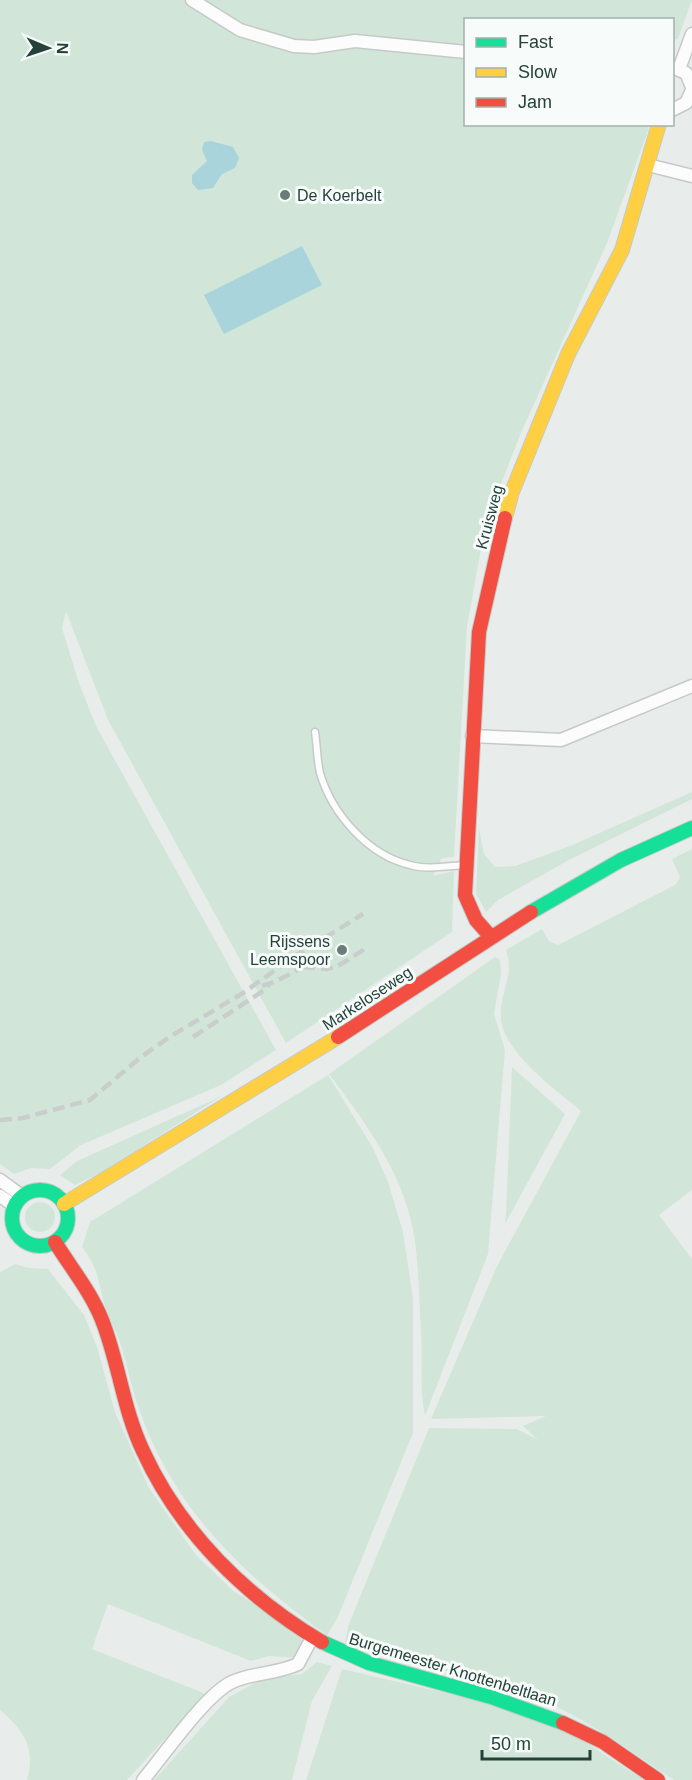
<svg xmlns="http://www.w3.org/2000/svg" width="692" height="1780" viewBox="0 0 692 1780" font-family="Helvetica,sans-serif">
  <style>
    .green { fill: #d1e6d8 }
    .water { fill: #a9d4db }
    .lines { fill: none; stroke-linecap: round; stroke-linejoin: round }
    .lane-casing { stroke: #c5cac8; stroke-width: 9 }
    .street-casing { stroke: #c5cac8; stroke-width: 15 }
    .fast-casing { stroke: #c3cbc8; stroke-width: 16 }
    .slow-casing { stroke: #c3cbc8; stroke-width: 16 }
    .jam-casing { stroke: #c3cbc8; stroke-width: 16 }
    .lane { stroke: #fcfcfc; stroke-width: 6 }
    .street { stroke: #fcfcfc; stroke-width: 12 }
    .fast { stroke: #16e098; stroke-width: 14 }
    .slow { stroke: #ffcf43; stroke-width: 14 }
    .jam { stroke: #f24e42; stroke-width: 14 }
    .rail { stroke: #c9cdcc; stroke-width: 4.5; stroke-dasharray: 12 6; stroke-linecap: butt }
    .poi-dot { fill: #697e78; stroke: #f7fbf9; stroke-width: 2 }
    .labels { text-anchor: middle; stroke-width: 6; stroke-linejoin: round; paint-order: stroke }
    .poi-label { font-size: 16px; fill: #24423a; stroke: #f7fbf9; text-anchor: start }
    .street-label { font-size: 16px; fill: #24423a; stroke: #f7fbf9 }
  </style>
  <rect width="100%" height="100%" fill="#e8edeb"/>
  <path class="green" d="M0 0H692L678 39 673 40 672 20H466V124H644L649 128 607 243 521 433 486 522 467 626 454 857 442 858 433 876 454 871 452 932 286 1043 108 720 66 611 62 628 79 683 96 726 276 1050 221 1085 81 1145 50 1169 31 1168 14 1174 0 1164Z
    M692 792V799L569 860 498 900 486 912 476 894 479 828 484 854 495 867 515 866 570 846Z
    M692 849V1190L659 1215 692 1259V1780H674C635 1754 595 1725 553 1705 494 1677 425 1668 362 1651L345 1643 349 1624 429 1428 517 1429 538 1440 523 1426 546 1416 431 1419 497 1266 581 1111C554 1088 496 1049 501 1009 503 986 514 973 506 950L542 929 549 941 558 945 675 885 680 877 672 859Z
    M495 957 500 960 501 974 494 1014 505 1050 488 1254 425 1416C419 1388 423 1359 421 1330 419 1297 419 1262 413 1230 402 1171 364 1121 329 1074Z
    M512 1067 565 1114 505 1224 506 1215Z
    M328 1075 373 1148 388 1182 403 1232 413 1299V1433L337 1619 327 1635C241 1573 173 1509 138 1406 130 1384 127 1361 119 1340 115 1328 109 1317 105 1306 97 1279 100 1271 82 1247L90 1222Z
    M222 1096 100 1173 75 1185 60 1175 77 1161Z
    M25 1217a15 15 0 1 1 30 0a15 15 0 1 1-30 0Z
    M15 1264 28 1268 48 1269 84 1315 97 1347 115 1412 149 1488 196 1555 232 1590 295 1630 303 1642 302 1651 297 1658 269 1656 251 1661 108 1604 92 1649 206 1694 127 1780H27C36 1748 24 1730 0 1710V1272Z
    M317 1662 332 1666 312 1701 292 1780H154L229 1697 264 1678 302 1674Z
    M342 1669 502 1706 577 1737 644 1780H306Z"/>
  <path class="water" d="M211 141 233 147 239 158 235 168 222 174 213 188 198 190 192 183V175L207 161 202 150 204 142Z
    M302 246 322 285 224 334 204 295Z"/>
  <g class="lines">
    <g class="lane-casing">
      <path id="lane" d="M315 732C317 745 317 760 320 773 332 814 368 855 410 865 427 870 448 866 465 865"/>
    </g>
    <g class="street-casing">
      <path id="street" d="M192 0 240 30 294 46 314 47 355 41 466 52
        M672 67 686 73 692 87
        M679 69 692 34
        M672 110 686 103 692 90
        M648 165 692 176
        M472 736 561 740 692 686
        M0 1180 22 1196
        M0 1196 13 1205
        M143 1780C164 1755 205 1695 232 1682 254 1672 278 1674 298 1664L313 1636"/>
    </g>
    <g class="fast-casing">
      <path id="fast" d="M531 912 621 860 692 828
        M12 1218a28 28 0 1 1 56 0a28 28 0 1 1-56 0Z
        M322 1642 369 1663 491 1697 563 1723"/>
    </g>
    <g class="slow-casing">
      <path id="slow" d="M505 518 512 492 568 354 622 250 659 124
        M64 1204 338 1037"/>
    </g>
    <g class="jam-casing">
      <path id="jam" d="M491 937 476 920 465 895 479 632 505 518
        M338 1037 531 912
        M55 1242C71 1268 91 1292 102 1320 119 1363 123 1409 143 1451 180 1532 246 1597 322 1642
        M563 1723 603 1742 658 1780"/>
    </g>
    <use href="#lane" class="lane"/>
    <use href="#street" class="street"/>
    <use href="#fast" class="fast"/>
    <use href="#slow" class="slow"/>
    <use href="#jam" class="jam"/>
    <path class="rail" d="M303 967 327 969 338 966 368 947
      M262 986C286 979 305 964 327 954
      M193 1037 266 989 270 983
      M0 1120 23 1118 90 1100 141 1057 171 1036 243 993 295 956 363 914"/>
  </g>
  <g class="poi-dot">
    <circle cx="285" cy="195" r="6"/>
    <circle cx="342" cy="950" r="6"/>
  </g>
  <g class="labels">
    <g class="poi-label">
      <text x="297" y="201">De Koerbelt</text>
      <text x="330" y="947" text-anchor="end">Rijssens<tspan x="330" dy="18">Leemspoor</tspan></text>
    </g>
    <g class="street-label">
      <text transform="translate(489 517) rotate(-75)" y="6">Kruisweg</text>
      <text transform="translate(367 998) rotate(-33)" y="6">Markeloseweg</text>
      <text transform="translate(453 1669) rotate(17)" y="6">Burgemeester Knottenbeltlaan</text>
    </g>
  </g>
  <rect x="464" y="18" width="210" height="108" fill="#f7fbf9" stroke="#a3b1ad" stroke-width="1.5"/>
  <rect x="476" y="38" width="30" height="9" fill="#16e098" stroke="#a3b1ad" stroke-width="1.5"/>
  <text x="518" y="48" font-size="18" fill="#24423a">Fast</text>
  <rect x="476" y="68" width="30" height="9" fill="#ffcf43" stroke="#a3b1ad" stroke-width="1.5"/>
  <text x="518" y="78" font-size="18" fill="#24423a">Slow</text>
  <rect x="476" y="98" width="30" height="9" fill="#f24e42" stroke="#a3b1ad" stroke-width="1.5"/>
  <text x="518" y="108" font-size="18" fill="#24423a">Jam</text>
  <g transform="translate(48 48) rotate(92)" stroke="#f7fbf9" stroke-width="4.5" paint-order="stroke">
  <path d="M0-4.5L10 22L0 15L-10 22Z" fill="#24423a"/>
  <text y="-9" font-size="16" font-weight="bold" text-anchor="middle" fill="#24423a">N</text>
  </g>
  <path d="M482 1750v9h108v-9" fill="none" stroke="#24423a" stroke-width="3"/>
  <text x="491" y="1750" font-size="18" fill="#24423a" stroke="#f7fbf9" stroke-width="4.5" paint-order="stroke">50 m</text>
</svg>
